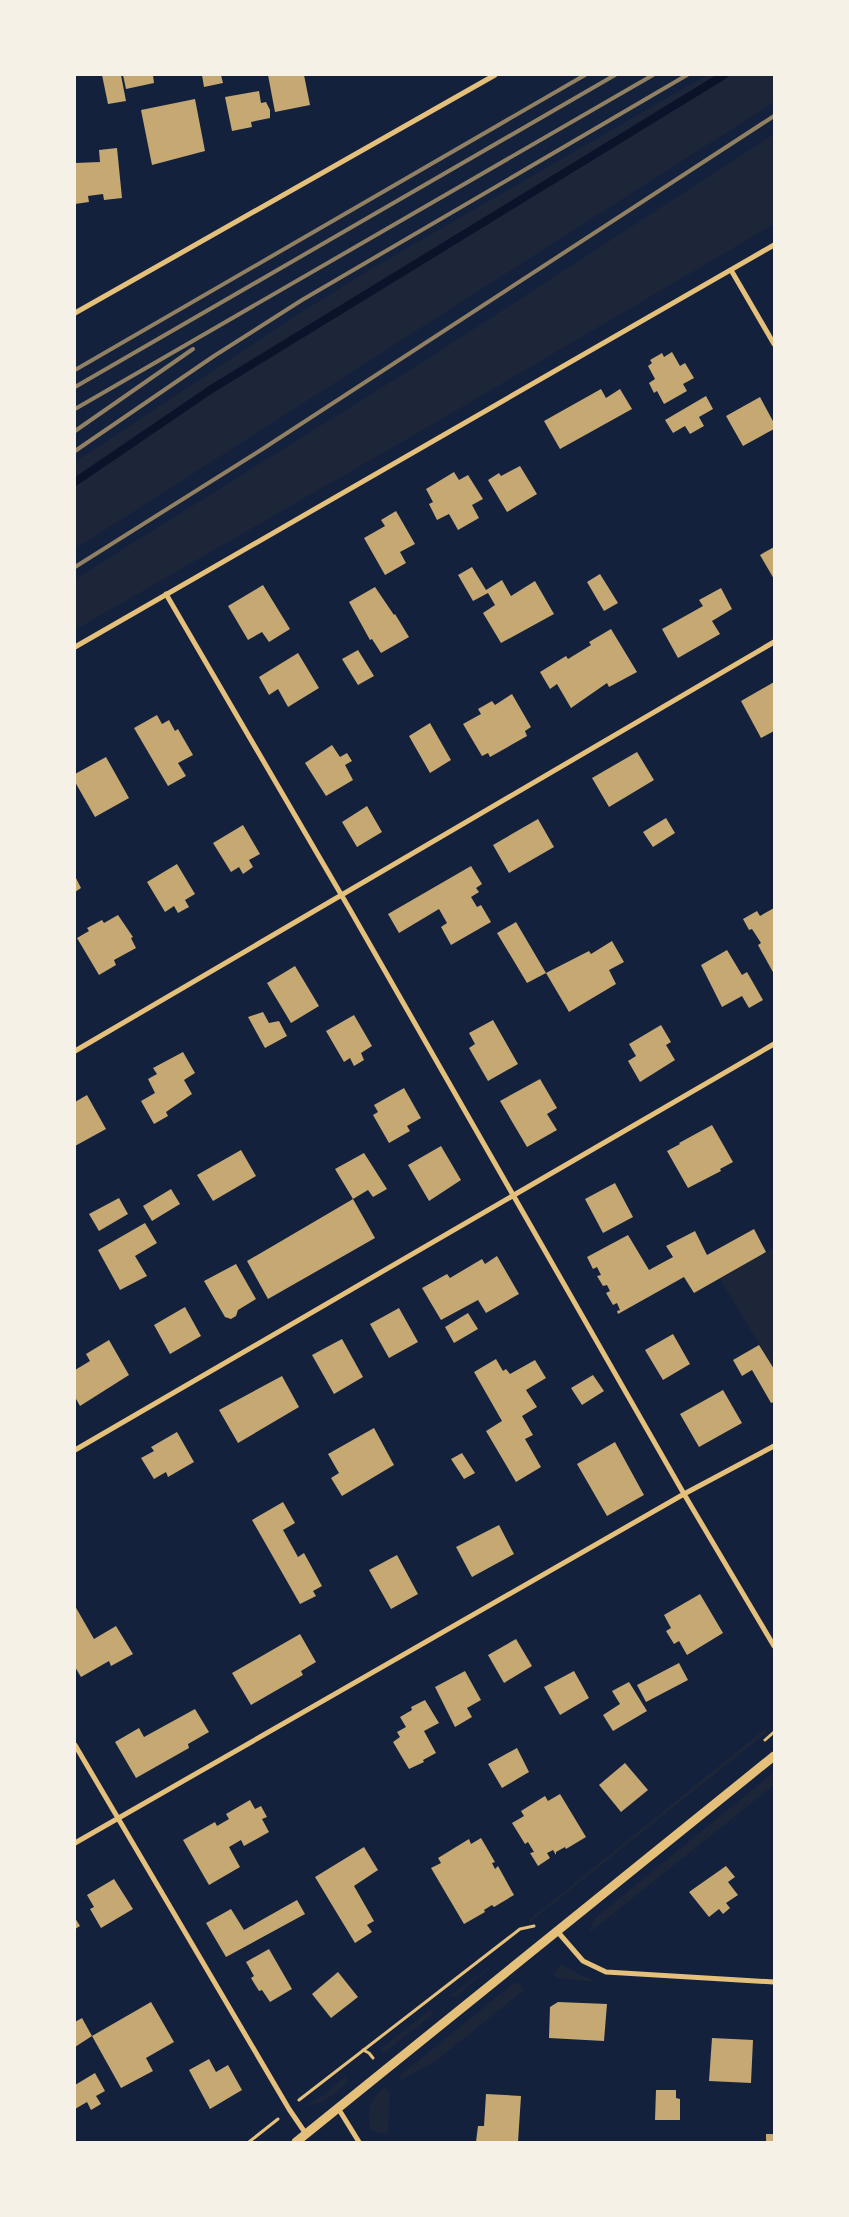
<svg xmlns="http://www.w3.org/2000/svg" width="849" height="2217" viewBox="0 0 849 2217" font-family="'IBM Plex Serif',serif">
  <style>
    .green { fill: #1d2539 }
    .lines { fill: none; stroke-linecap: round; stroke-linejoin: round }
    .stream { stroke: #0b132b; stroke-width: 8 }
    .building { fill: #c6a872 }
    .path { stroke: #e5c07b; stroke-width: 3 }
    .minor { stroke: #e5c07b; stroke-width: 5 }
    .tertiary { stroke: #e5c07b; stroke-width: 9 }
    .rail { stroke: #918062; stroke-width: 4 }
  </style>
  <rect width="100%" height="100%" fill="#14213d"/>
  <path class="green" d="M707 75H774V102L75 549V462L297 315 371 269Z
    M774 134V224L433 424 75 630V579L437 353Z
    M774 1248V1369L720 1279Z
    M765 1729 767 1732 530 1922 529 1920Z
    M774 1772V1785L589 1933 594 1919Z
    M502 1958 453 1998 451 1995Z
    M562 1964 580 1975 598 1982 558 1978 553 1974Z
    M514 1983H518L524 1990 437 2060 401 2080 398 2077Z
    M430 2010 433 2014 384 2053 380 2049Z
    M346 2076 347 2083C334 2093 323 2106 306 2105L322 2096Z
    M385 2087 390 2093 388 2133H379L370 2129C367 2110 370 2099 385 2087Z"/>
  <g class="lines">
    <path class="stream" d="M75 482 210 390 724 75"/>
  </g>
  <path class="building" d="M102 75H121L126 101 108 104Z
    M123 75H153L154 83 126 89Z
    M202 75H221L223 83 204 87Z
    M268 75H304L310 105 275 112Z
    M259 91 261 103 266 102 270 110V118L251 122 252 127 232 131 225 97Z
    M195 99 205 151 152 165 141 110Z
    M117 148 122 198 104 200 103 194 88 196 89 202 75 204V163L100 162 99 150Z
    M672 352 680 366 685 363 694 378 683 384 687 391 664 404 657 391 654 393 649 383 655 379 648 366 652 363 650 360 662 353 664 357Z
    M601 389 606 398 620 389 632 409 560 449 544 421Z
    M706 396 713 409 699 417 704 426 690 434 685 426 673 433 665 420Z
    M760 397 774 423V429L743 446 726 416Z
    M520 466 537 494 507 512 488 480 499 473 501 476Z
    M454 472 459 480 468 475 483 499 472 505 479 518 458 530 449 514 437 520 429 504 433 502 426 489Z
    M396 511 415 544 400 552 406 563 385 575 364 538 385 526 381 520Z
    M774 547V579L760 555Z
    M472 567 486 590 502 580 511 596 535 581 554 614 501 643 483 613 495 605 488 593 473 601 458 575Z
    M600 574 618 603 604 611 587 582Z
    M263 585 290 629 269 642 262 632 248 640 228 606Z
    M375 587 394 615 395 614 409 637 381 653 372 639 370 640 349 602Z
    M721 588 732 609 712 621 720 634 678 658 662 629 703 606 699 600Z
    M611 629 637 672 609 687 607 683 571 708 557 684 550 689 540 672 566 656 568 659 591 645 589 642Z
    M358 650 374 676 358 685 342 659Z
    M298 653 319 688 288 707 278 689 269 695 259 677Z
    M774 682V731L761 738 741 701Z
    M512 694 531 727 525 731 527 736 490 757 488 753 482 756 463 724 481 714 478 709 492 701 495 705Z
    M157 715 162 724 169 720 175 731 178 729 193 755 178 763 186 776 168 786 134 728Z
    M430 723 451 760 430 773 409 736Z
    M332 745 340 757 347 753 352 761 345 765 353 780 326 796 305 763Z
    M637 752 654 780 609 807 592 778Z
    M106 757 129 798 95 817 75 782V774Z
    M367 806 382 832 357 847 342 822Z
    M666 818 675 833 653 847 643 832Z
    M538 819 554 847 509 873 493 845Z
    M243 825 260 854 249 860 253 867 243 874 239 867 231 872 213 843Z
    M177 864 195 894 185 900 189 907 178 913 174 906 165 912 147 882Z
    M471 866 482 884 476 888 479 892 471 897 477 907 481 905 491 922 451 945 441 927 447 923 439 909 399 933 388 914Z
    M75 876 81 888 75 892Z
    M774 908V974L758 945 761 943 752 929 749 930 743 919 757 911 760 916Z
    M118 915 133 937 131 938 136 948 114 960 116 965 99 975 77 938 89 931 87 928 102 920 104 923Z
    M516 922 546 973 527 983 497 933Z
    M612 941 624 962 609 970 616 984 569 1012 546 973 589 951 591 954Z
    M727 950 742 975 747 972 763 1000 749 1008 742 996 722 1007 701 965Z
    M295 966 319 1006 291 1023 267 983Z
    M263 1012 269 1023 279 1021 287 1036 265 1048 248 1017Z
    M354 1015 372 1046 361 1053 364 1060 354 1066 350 1058 344 1062 326 1031Z
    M493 1020 518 1064 488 1081 469 1048 475 1044 469 1033Z
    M661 1025 671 1042 666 1045 675 1060 640 1082 628 1061 636 1056 629 1044Z
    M183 1052 195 1073 184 1080 192 1094 166 1112 168 1116 154 1124 141 1101 155 1093 148 1079 157 1074 153 1068Z
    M540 1079 557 1108 547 1114 557 1130 527 1147 500 1101Z
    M404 1088 421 1118 407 1126 410 1131 389 1143 373 1115 378 1112 374 1105Z
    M87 1095 106 1129 75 1146V1102Z
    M712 1125 733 1162 720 1169 721 1171 688 1188 667 1151 680 1144 679 1143Z
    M441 1146 461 1180 429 1201 408 1165Z
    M241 1150 256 1176 213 1201 197 1175Z
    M364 1153 387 1189 373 1197 368 1190 353 1199 335 1169Z
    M615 1183 633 1217 603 1233 585 1199Z
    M171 1189 180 1204 152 1221 143 1206Z
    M119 1198 128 1214 99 1231 89 1214Z
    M353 1199 375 1238 268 1299 247 1261Z
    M145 1223 157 1243 135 1256 147 1276 120 1290 98 1250Z
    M754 1229 766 1252 694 1293 684 1277 618 1314 617 1311 620 1310 617 1303 613 1305 606 1293 610 1291 607 1285 603 1286 597 1276 601 1275 597 1267 593 1269 587 1257 628 1235 649 1270 673 1257 666 1246 695 1231 707 1255Z
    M497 1256 519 1294 486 1313 478 1300 441 1320 422 1288 447 1274 450 1278 482 1259 485 1264Z
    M236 1264 256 1299 238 1310 236 1316 231 1319 225 1317 204 1281Z
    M185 1307 201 1336 170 1354 154 1325Z
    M399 1308 418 1342 389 1358 370 1324Z
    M468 1313 478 1329 454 1343 445 1327Z
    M673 1334 690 1364 663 1380 645 1350Z
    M342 1339 363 1377 334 1394 312 1355Z
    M109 1340 129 1375 80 1406 75 1397V1370L90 1361 86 1354Z
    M759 1345 774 1369V1402L771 1403 752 1370 742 1376 733 1360Z
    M496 1359 503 1371 506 1369 510 1374 535 1360 546 1378 526 1390 537 1407 522 1416 533 1435 525 1439 541 1467 516 1482 486 1431 502 1421 474 1372Z
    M593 1375 604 1391 582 1405 571 1388Z
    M282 1376 299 1407 238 1443 219 1410Z
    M723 1390 742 1423 699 1447 680 1414Z
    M374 1428 394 1465 342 1496 331 1478 339 1473 328 1454Z
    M177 1432 194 1462 168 1477 166 1472 154 1479 141 1458 154 1451 151 1447Z
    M615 1442 644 1495 607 1516 577 1464Z
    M462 1453 475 1473 464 1479 451 1459Z
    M283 1502 295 1523 283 1530 298 1557 304 1553 322 1586 313 1591 316 1596 300 1604 252 1520Z
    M499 1525 514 1554 472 1577 456 1547Z
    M397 1555 418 1594 391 1609 369 1570Z
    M700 1594 723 1633 687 1655 679 1641 674 1644 666 1631 671 1628 664 1615Z
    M75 1606 94 1639 116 1626 133 1654 111 1666 109 1661 81 1677 75 1667Z
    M300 1634 316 1662 301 1671 303 1675 251 1705 232 1673Z
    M516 1639 532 1666 504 1683 488 1655Z
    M679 1663 688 1680 646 1702 637 1685Z
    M465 1671 481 1700 467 1708 472 1717 455 1727 435 1687Z
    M574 1671 589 1698 560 1715 544 1687Z
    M629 1682 647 1711 613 1731 603 1715 620 1704 612 1691Z
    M425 1700 439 1723 424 1731 436 1753 423 1760 424 1762 409 1769 393 1742 400 1737 397 1732 406 1727 400 1717 412 1710 411 1707Z
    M195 1709 209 1732 188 1744 189 1748 136 1778 115 1742 139 1728 144 1737Z
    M517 1748 529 1772 502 1788 488 1764Z
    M625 1763 648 1790 621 1812 599 1785Z
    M560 1794 586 1837 566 1849 565 1847 556 1852V1855L553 1850 547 1853 550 1858 538 1866 530 1853 534 1852 528 1842 525 1844 512 1823 524 1816 521 1811 545 1796 548 1801Z
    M250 1800 255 1809 261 1806 267 1817 262 1819 269 1832 244 1846 241 1840 229 1847 240 1867 209 1885 183 1840 215 1822 217 1826 229 1819 226 1814Z
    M481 1838 495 1862 492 1863 495 1869 498 1866 514 1895 494 1907 492 1905 484 1910 485 1912 464 1924 431 1868 441 1863 438 1858 469 1839 471 1844Z
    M364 1847 378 1870 354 1886 374 1921 367 1925 372 1932 355 1943 315 1877Z
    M726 1866 735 1877 728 1882 738 1895 726 1903 730 1908 723 1914 719 1909 709 1917 689 1892Z
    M114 1879 133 1909 101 1928 90 1909 94 1907 87 1895Z
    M297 1900 305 1914 226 1957 206 1923 231 1909 244 1930Z
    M75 1918 80 1926 75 1929Z
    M269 1949 292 1989 270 2002 262 1990 259 1991 251 1978 254 1976 246 1962Z
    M338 1972 358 1997 331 2018 312 1994Z
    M151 2002 174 2042 146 2058 153 2071 121 2088 92 2036 75 2047V2022L82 2018 92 2036Z
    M558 2002 607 2004 604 2041 549 2038 550 2007Z
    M712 2038 753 2040 751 2083 709 2081Z
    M209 2059 216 2072 228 2065 242 2090 210 2109 189 2070Z
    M95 2073 105 2091 96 2096 101 2104 91 2110 87 2102 75 2109V2085Z
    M656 2090H676V2098L680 2099V2120H655Z
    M486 2094 521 2096 518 2142H476L478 2126H484Z
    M766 2134H774V2142H766Z"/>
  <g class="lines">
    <path class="path" d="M765 1740 774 1732
      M363 2050 369 2053 373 2058
      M299 2100 520 1929 534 1926
      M249 2142 278 2119"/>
    <path class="minor" d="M731 270 774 344
      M75 313 495 75
      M166 594 349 908 684 1494 774 1646
      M75 647 774 245
      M75 1051 774 642
      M75 1450 774 1044
      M75 1745 289 2109 306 2134
      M75 1843 684 1494 774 1446
      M557 1931 583 1961 606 1972 774 1982
      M338 2108 359 2142"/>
    <path class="tertiary" d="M296 2142 774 1756"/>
    <path class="rail" d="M75 370 585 75
      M75 387 615 75
      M75 409 653 75
      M75 431 193 349
      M75 451 214 356 302 300 687 75
      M75 567 264 448 774 116"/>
  </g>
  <rect width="849" height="2217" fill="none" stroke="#f6f1e7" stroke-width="152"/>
</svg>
